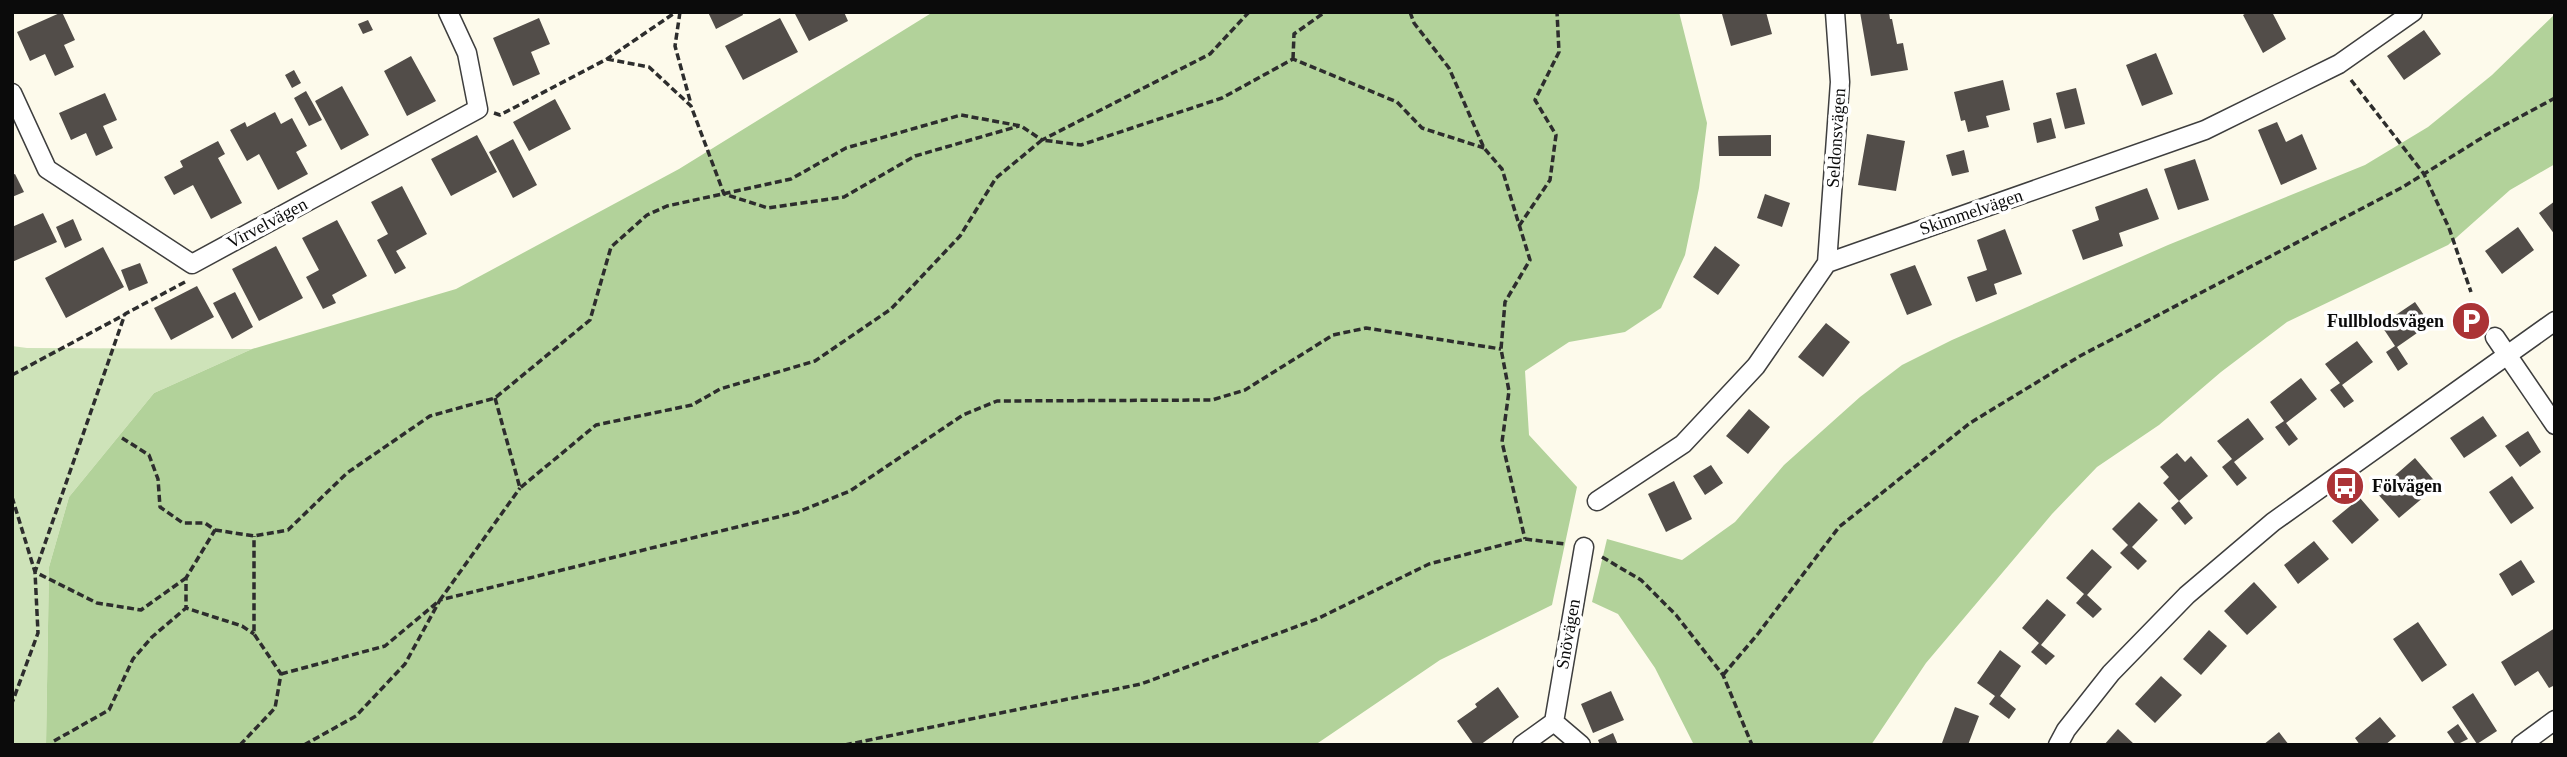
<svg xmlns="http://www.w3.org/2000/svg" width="2567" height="757" viewBox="0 0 2567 757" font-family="'Times New Roman',serif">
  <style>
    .green { fill: #cee3b9 }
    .forest { fill: #b2d29a }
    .building { fill: #524d49 }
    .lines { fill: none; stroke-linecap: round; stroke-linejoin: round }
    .street-casing { stroke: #3e3e3e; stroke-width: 21 }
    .path { stroke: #2d2d2d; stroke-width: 3.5; stroke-dasharray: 7 3.5; stroke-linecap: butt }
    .street { stroke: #fff; stroke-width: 18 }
    .labels { text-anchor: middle; stroke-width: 7; stroke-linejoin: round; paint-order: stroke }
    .street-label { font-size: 18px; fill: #0b0b0b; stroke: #fff }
    .poi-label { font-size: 18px; font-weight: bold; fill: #0b0b0b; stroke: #fff; text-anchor: end }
  </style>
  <rect width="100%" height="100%" fill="#fdfaeb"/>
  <path class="green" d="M12 346 27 348 252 349 154 393 69 497 49 567 46 745H12Z"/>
  <path class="forest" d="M933 12H1679L1707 123 1699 188 1685 255 1661 308 1625 332 1569 342 1525 371 1529 435 1577 487 1552 605 1440 660 1315 745H46L49 567 69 497 154 393 252 349 456 289 679 169Z
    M2555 14V164L2510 190 2448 245 2287 322 2221 372 2159 425 2097 467 2052 514 1926 663 1871 745H1694L1655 668 1618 614 1592 602 1607 539 1682 560 1735 522 1784 465 1860 397 1902 365 1952 340 2168 245 2365 165 2428 127 2492 75Z"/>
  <path class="building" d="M62 12 75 40 64 45 74 67 55 76 45 54 30 61 17 32Z
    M708 12H742L743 15 716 29Z
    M794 12H844L848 21 809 41Z
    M1729 12H1766L1772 34 1731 46 1722 14Z
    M1860 12H1889L1890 19H1892L1897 44 1903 43 1908 70 1871 76Z
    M2248 12H2272L2286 39 2263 53 2243 15Z
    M539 18 550 44 531 52 540 74 513 86 493 38Z
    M780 18 798 52 743 80 725 46Z
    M368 20 373 30 363 34 358 24Z
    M2424 30 2441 54 2404 80 2387 56Z
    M2156 53 2173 94 2142 106 2126 65Z
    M411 56 436 101 407 116 384 71Z
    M294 70 301 83 292 88 285 75Z
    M2003 80 2010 110 1986 116 1989 127 1968 132 1965 120 1961 121 1954 92Z
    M342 86 369 135 341 150 315 101Z
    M2076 88 2085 124 2065 129 2056 93Z
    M306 91 322 120 309 126 294 98Z
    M105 93 117 120 103 126 113 148 96 156 86 133 71 140 59 113Z
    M555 99 571 129 529 151 513 122Z
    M275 112 281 124 292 118 307 146 296 152 308 174 278 190 259 154 247 161 230 130 245 122 247 127Z
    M2051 118 2056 138 2037 143 2033 123Z
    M2277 122 2286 142 2302 134 2317 169 2281 185 2258 130Z
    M1867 134 1905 141 1896 191 1858 185Z
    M477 135 497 172 451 196 431 159Z
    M1771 135V156H1719L1718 136Z
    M513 139 537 185 513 198 489 152Z
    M218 141 225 154 218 158 242 203 211 219 193 185 174 195 164 177 183 167 180 161Z
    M1964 150 1969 172 1952 176 1946 155Z
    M2195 159 2209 200 2178 210 2164 169Z
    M15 174 24 192 12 197V175Z
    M402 186 427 234 396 251 406 268 395 274 377 240 388 234 371 202Z
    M2147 188 2159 219 2119 233 2123 246 2083 260 2072 230 2099 220 2095 207Z
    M1765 194 1790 203 1782 227 1757 218Z
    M2555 201V235L2539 213Z
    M43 213 57 242 12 262V227Z
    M73 219 82 240 65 248 56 227Z
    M337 220 367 276 332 295 336 303 323 309 306 277 319 270 302 238Z
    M2518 227 2534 250 2502 274 2485 251Z
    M2005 229 2022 274 1994 284 1997 294 1976 302 1967 277 1987 270 1977 240Z
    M276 246 303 298 259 321 232 269Z
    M1715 246 1740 265 1718 295 1693 277Z
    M103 247 124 287 66 318 45 278Z
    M140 263 148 283 129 291 121 270Z
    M1915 265 1932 305 1907 315 1890 274Z
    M197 286 214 317 171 340 154 308Z
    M235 292 253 327 232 339 213 303Z
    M2415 302 2430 324 2397 347 2408 364 2398 371 2386 352 2395 346 2381 325Z
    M1826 323 1850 342 1823 377 1798 357Z
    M2357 341 2373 362 2342 385 2354 401 2344 408 2330 390 2340 383 2325 364Z
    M2301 378 2317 399 2286 423 2298 439 2289 446 2275 427 2284 421 2270 402Z
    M1749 409 1770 427 1748 454 1726 436Z
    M2483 416 2497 436 2464 458 2450 438Z
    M2248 418 2264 439 2234 462 2247 478 2237 486 2222 467 2232 459 2217 441Z
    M2528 431 2541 452 2520 467 2505 446Z
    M2177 453 2185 462 2191 456 2208 476 2179 501 2163 483 2169 477 2160 467Z
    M2415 458 2438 485 2399 518 2376 492Z
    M1711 465 1723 483 1705 495 1693 476Z
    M2512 476 2534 508 2511 524 2489 492Z
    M1674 481 1692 519 1666 532 1648 494Z
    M2360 498 2379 520 2352 544 2332 521Z
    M2179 501 2193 518 2185 525 2171 508Z
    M2139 502 2158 520 2132 547 2147 561 2138 570 2120 553 2128 545 2112 529Z
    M2314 541 2329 559 2298 584 2284 565Z
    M2092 549 2112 567 2087 595 2102 609 2093 618 2076 603 2084 594 2066 578Z
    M2521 560 2535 582 2512 596 2499 574Z
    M2254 582 2277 607 2247 635 2224 611Z
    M2047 599 2066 615 2041 645 2055 656 2046 665 2031 652 2039 643 2022 628Z
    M2418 622 2447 665 2422 682 2393 639Z
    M2555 628V685L2549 688 2538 671 2515 686 2501 662Z
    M2209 630 2227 646 2201 675 2183 659Z
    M2000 650 2021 666 2000 696 2016 709 2009 719 1989 704 1995 696 1977 683Z
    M2161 676 2182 695 2155 723 2135 704Z
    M1498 687 1519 717 1480 745H1474L1457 721 1477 707 1475 704Z
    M1611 691 1624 720 1593 733 1581 704Z
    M2473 693 2497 731 2477 744 2452 707Z
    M1955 707 1979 716 1968 745 1942 743Z
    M2380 717 2396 736 2385 745H2360L2355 738Z
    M2458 724 2468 739 2456 745 2447 732Z
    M2118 729 2135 745H2104Z
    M2279 732 2289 745H2263Z
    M1613 733 1618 745H1600L1598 740Z"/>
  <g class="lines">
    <g class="street-casing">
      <path id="street" d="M12 93 47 169 192 264 478 109 467 53 448 12
        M1827 263 1840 82 1835 12
        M2495 337 2555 425
        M1597 501 1683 444 1756 366 1827 263 2205 130 2339 64 2413 12
        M1554 722 1584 547
        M1522 745 1554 722 1581 745
        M2058 745 2066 730 2111 673 2187 595 2273 522 2555 321
        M2521 745 2555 720"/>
    </g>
    <path class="path" d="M680 12 675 46 691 104
      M1410 12 1414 23 1449 68 1484 148 1502 169 1530 260 1505 302 1501 349 1509 391 1502 442 1525 539
      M607 59 649 67 691 106 724 194 768 208 844 197 915 156 1019 126
      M1293 59 1294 34 1325 12
      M2351 80 2424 174 2449 228 2471 292
      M494 113 500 115 607 59 676 12
      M1519 226 1550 180 1556 135 1535 100 1559 52 1557 12
      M185 282 125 314 35 572 97 603 141 610 186 578
      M12 375 124 315
      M495 398 520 488 596 425 692 405 720 389 815 361 891 309 960 236 996 178 1042 140 1081 145 1222 98 1293 59 1397 102 1422 128 1484 148
      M122 438 149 455 158 479 160 507 183 523H205L215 530 186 578V608
      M12 497 35 572 38 633 12 703
      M215 530 254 536 288 530 347 473 430 416 495 398 590 320 611 247 647 215 667 206 791 179 846 148 961 115 1021 126 1042 140 1210 54 1249 12
      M1602 557 1641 580 1676 615 1723 675 1752 745
      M281 674 385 646 440 600 520 488
      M1723 675 1757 635 1839 527 1970 423 2080 356 2403 187 2488 134 2555 98
      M54 741 109 710 133 659 152 637 186 608 242 626 254 634
      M240 745 275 708 281 674 254 634V536
      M304 745 356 716 405 664 440 600 798 512 850 491 963 415 997 401 1212 400 1245 390 1333 335 1366 328 1501 349
      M845 745 1141 684 1317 619 1429 564 1525 539 1565 544"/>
    <use href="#street" class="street"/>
  </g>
  <defs>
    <g id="parking-disc" transform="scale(2.0125)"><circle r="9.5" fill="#ab3336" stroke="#fff"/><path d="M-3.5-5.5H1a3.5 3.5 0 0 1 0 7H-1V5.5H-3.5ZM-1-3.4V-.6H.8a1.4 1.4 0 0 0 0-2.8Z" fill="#fff"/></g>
    <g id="bus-disc" transform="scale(2.0125)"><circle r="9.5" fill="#ab3336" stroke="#fff"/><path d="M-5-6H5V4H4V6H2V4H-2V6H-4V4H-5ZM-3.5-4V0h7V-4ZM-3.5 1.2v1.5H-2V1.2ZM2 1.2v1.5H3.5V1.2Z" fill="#fff"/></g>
  </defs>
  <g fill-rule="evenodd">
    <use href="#parking-disc" x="2471" y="321"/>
    <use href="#bus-disc" x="2345" y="486"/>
  </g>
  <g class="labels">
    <g class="street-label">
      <text transform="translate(1836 138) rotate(-86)" y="6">Seldonsvägen</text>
      <text transform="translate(1971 212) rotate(-19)" y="6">Skimmelvägen</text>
      <text transform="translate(267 223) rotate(-28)" y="6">Virvelvägen</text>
      <text transform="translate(1568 634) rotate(-80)" y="6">Snövägen</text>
    </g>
    <g class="poi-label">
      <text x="2444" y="327">Fullblodsvägen</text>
      <text x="2372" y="492" text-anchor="start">Fölvägen</text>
    </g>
  </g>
  <rect width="2567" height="757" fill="none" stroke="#0b0b0b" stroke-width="28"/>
</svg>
